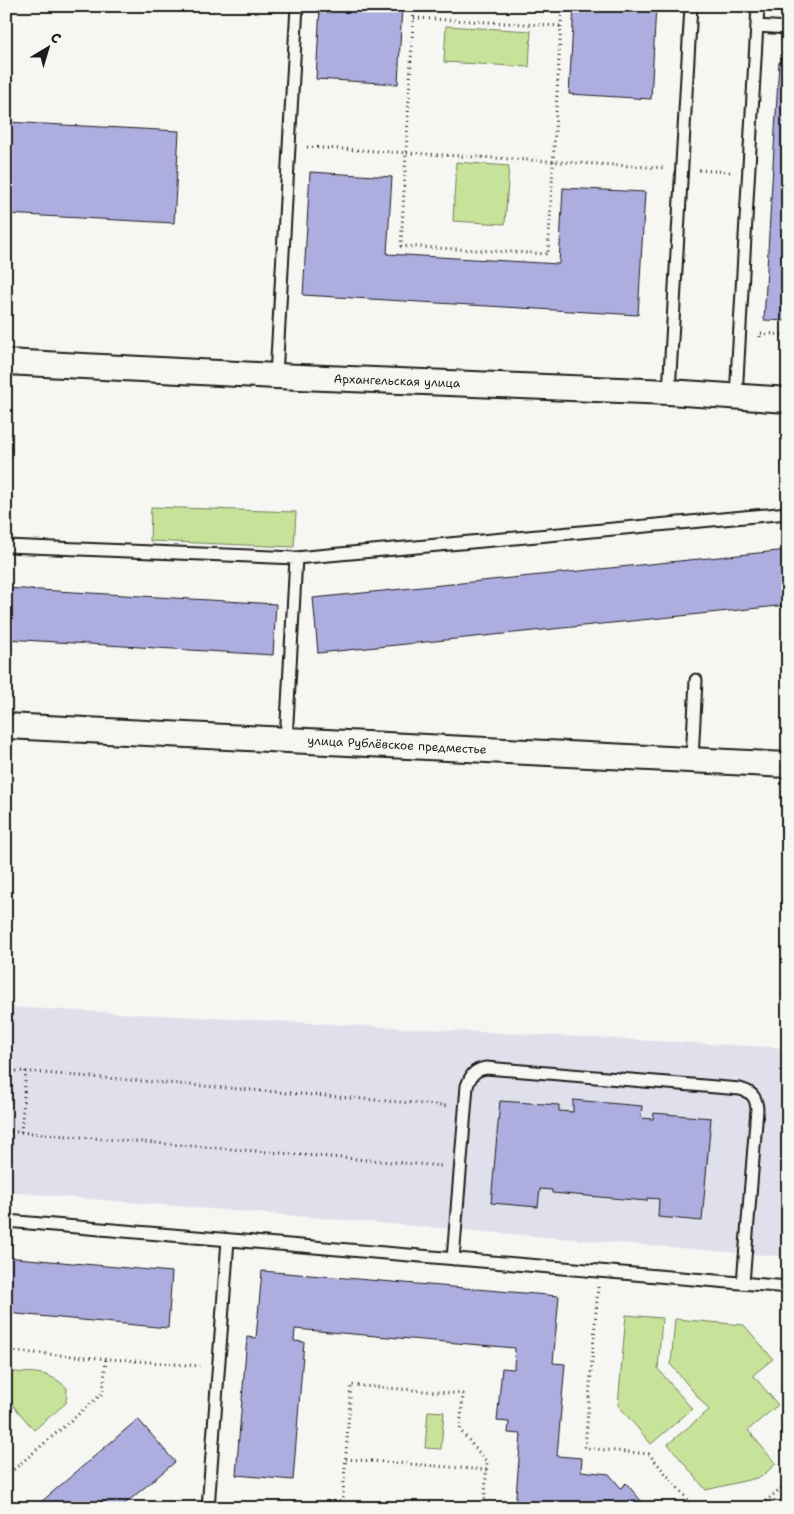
<svg xmlns="http://www.w3.org/2000/svg" width="794" height="1514" viewBox="0 0 794 1514" font-family="'Shantell Sans',sans-serif">
  <style>
    .built { fill: #e0e0ec }
    .green { fill: #c7e39a; stroke: #72805b }
    .building { fill: #adaedf; stroke: #1c1c1c }
    .lines { fill: none; stroke-linecap: round; stroke-linejoin: round }
    .service-casing { stroke: #1c1c1c; stroke-width: 15 }
    .minor-casing { stroke: #1c1c1c; stroke-width: 28 }
    .path { stroke: #1c1c1c; stroke-width: 3; stroke-dasharray: 1 4; stroke-linecap: butt }
    .service { stroke: #f6f6f2; stroke-width: 11 }
    .minor { stroke: #f6f6f2; stroke-width: 24 }
    .labels { text-anchor: middle; stroke-width: 4; stroke-linejoin: round; paint-order: stroke }
    .street-label { font-size: 12px; fill: #1c1c1c; stroke: #f6f6f2 }
  </style>
  <rect width="100%" height="100%" fill="#f6f6f2"/>
  <filter id="ink" filterUnits="userSpaceOnUse"><feTurbulence type="fractalNoise" baseFrequency=".02" numOctaves="2"/><feDisplacementMap in="SourceGraphic" scale="10" xChannelSelector="R" yChannelSelector="G"/><feConvolveMatrix kernelMatrix="1 2 1 2 8 2 1 2 1" color-interpolation-filters="sRGB"/></filter>
  <g filter="url(#ink)">
    <path class="built" d="M6 1007 788 1048V1257L6 1192Z"/>
    <path class="green" d="M446 26 531 31 529 67 444 62Z
      M456 162 509 166 505 224 453 221Z
      M151 507 296 512 294 547 150 541Z
      M626 1315 662 1318 658 1369 692 1409 651 1444 618 1405Z
      M675 1319 744 1325 773 1359 753 1375 778 1405 748 1430 776 1464 761 1477 706 1490 668 1444 709 1410 671 1365Z
      M13 1372C36 1373 49 1371 67 1388L66 1403 34 1430 12 1404 6 1408V1378Z
      M428 1411 444 1412 441 1449 425 1448Z"/>
    <path class="building" d="M320 6H402L398 84 316 79Z
      M574 6H656L651 99 569 94Z
      M779 62H788V321L764 320Z
      M6 122 179 131 174 223 6 214Z
      M310 172 392 177 387 254 559 264 563 188 645 192 638 315 303 295Z
      M788 550V605L318 653 313 598Z
      M6 588 276 604 273 655 6 639Z
      M573 1100 642 1106 641 1118 653 1119 654 1113 711 1118 702 1221 658 1217 659 1199 647 1198V1201L552 1193V1190L540 1189 538 1207 491 1203 500 1101 559 1105V1111L573 1112Z
      M6 1257 172 1272 168 1328 6 1313Z
      M262 1271 559 1296 553 1363 565 1364 557 1456 582 1458 581 1471 609 1474 621 1488 626 1483 647 1508H515L521 1434 508 1433 509 1422 497 1421 502 1368 514 1369 515 1348 295 1329 294 1341 304 1342 293 1480 236 1475 247 1337 256 1338Z
      M138 1419 175 1462 120 1508H34Z"/>
    <g class="lines">
      <g class="service-casing">
        <path id="service" d="M757 26 788 28
          M276 376 297 6
          M669 392 691 6
          M736 397 758 6
          M6 546 296 558
          M286 740 296 558 788 513
          M692 760 696 680
          M6 1221 788 1287
          M453 1259 467 1086C471 1075 474 1070 486 1068L740 1089C751 1092 756 1096 757 1109L743 1283
          M208 1508 228 1240"/>
      </g>
      <g class="minor-casing">
        <path id="minor" d="M6 362 276 376 669 392 788 400
          M6 726 788 765"/>
      </g>
      <path class="path" d="M414 6 401 246 548 254 562 6
        M414 18 561 26
        M307 147 665 168
        M699 170 730 172
        M760 337V333L788 335
        M6 1070 449 1106
        M6 1131 442 1166
        M21 1132 26 1071
        M598 1287 585 1448 649 1454 695 1508
        M6 1353 9 1351 200 1366
        M788 1427 782 1432 788 1439
        M346 1459 487 1470
        M6 1476 103 1393 106 1358
        M342 1508 351 1385 463 1394 460 1430 487 1462 484 1508
        M758 1508 788 1482"/>
      <use href="#service" class="service"/>
      <use href="#minor" class="minor"/>
    </g>
  </g>
  <g class="labels">
    <g class="street-label">
      <text transform="translate(397 381) rotate(2)" y="4">Архангельская улица</text>
      <text transform="translate(397 745) rotate(3)" y="4">улица Рублёвское предместье</text>
    </g>
  </g>
  <rect width="794" height="1514" fill="none" stroke="#f6f6f2" stroke-width="25"/>
  <rect x="12" y="12" width="769" height="1489" fill="none" stroke="#1c1c1c" stroke-width="2" filter="url(#ink)"/>
  <g transform="translate(48 48) rotate(38)" stroke="#f6f6f2" stroke-width="4" paint-order="stroke">
  <path d="M0-4L9 19L0 12L-9 19Z" fill="#1c1c1c"/>
  <text y="-8" font-size="14" font-weight="bold" text-anchor="middle" fill="#1c1c1c">С</text>
  </g>
</svg>
